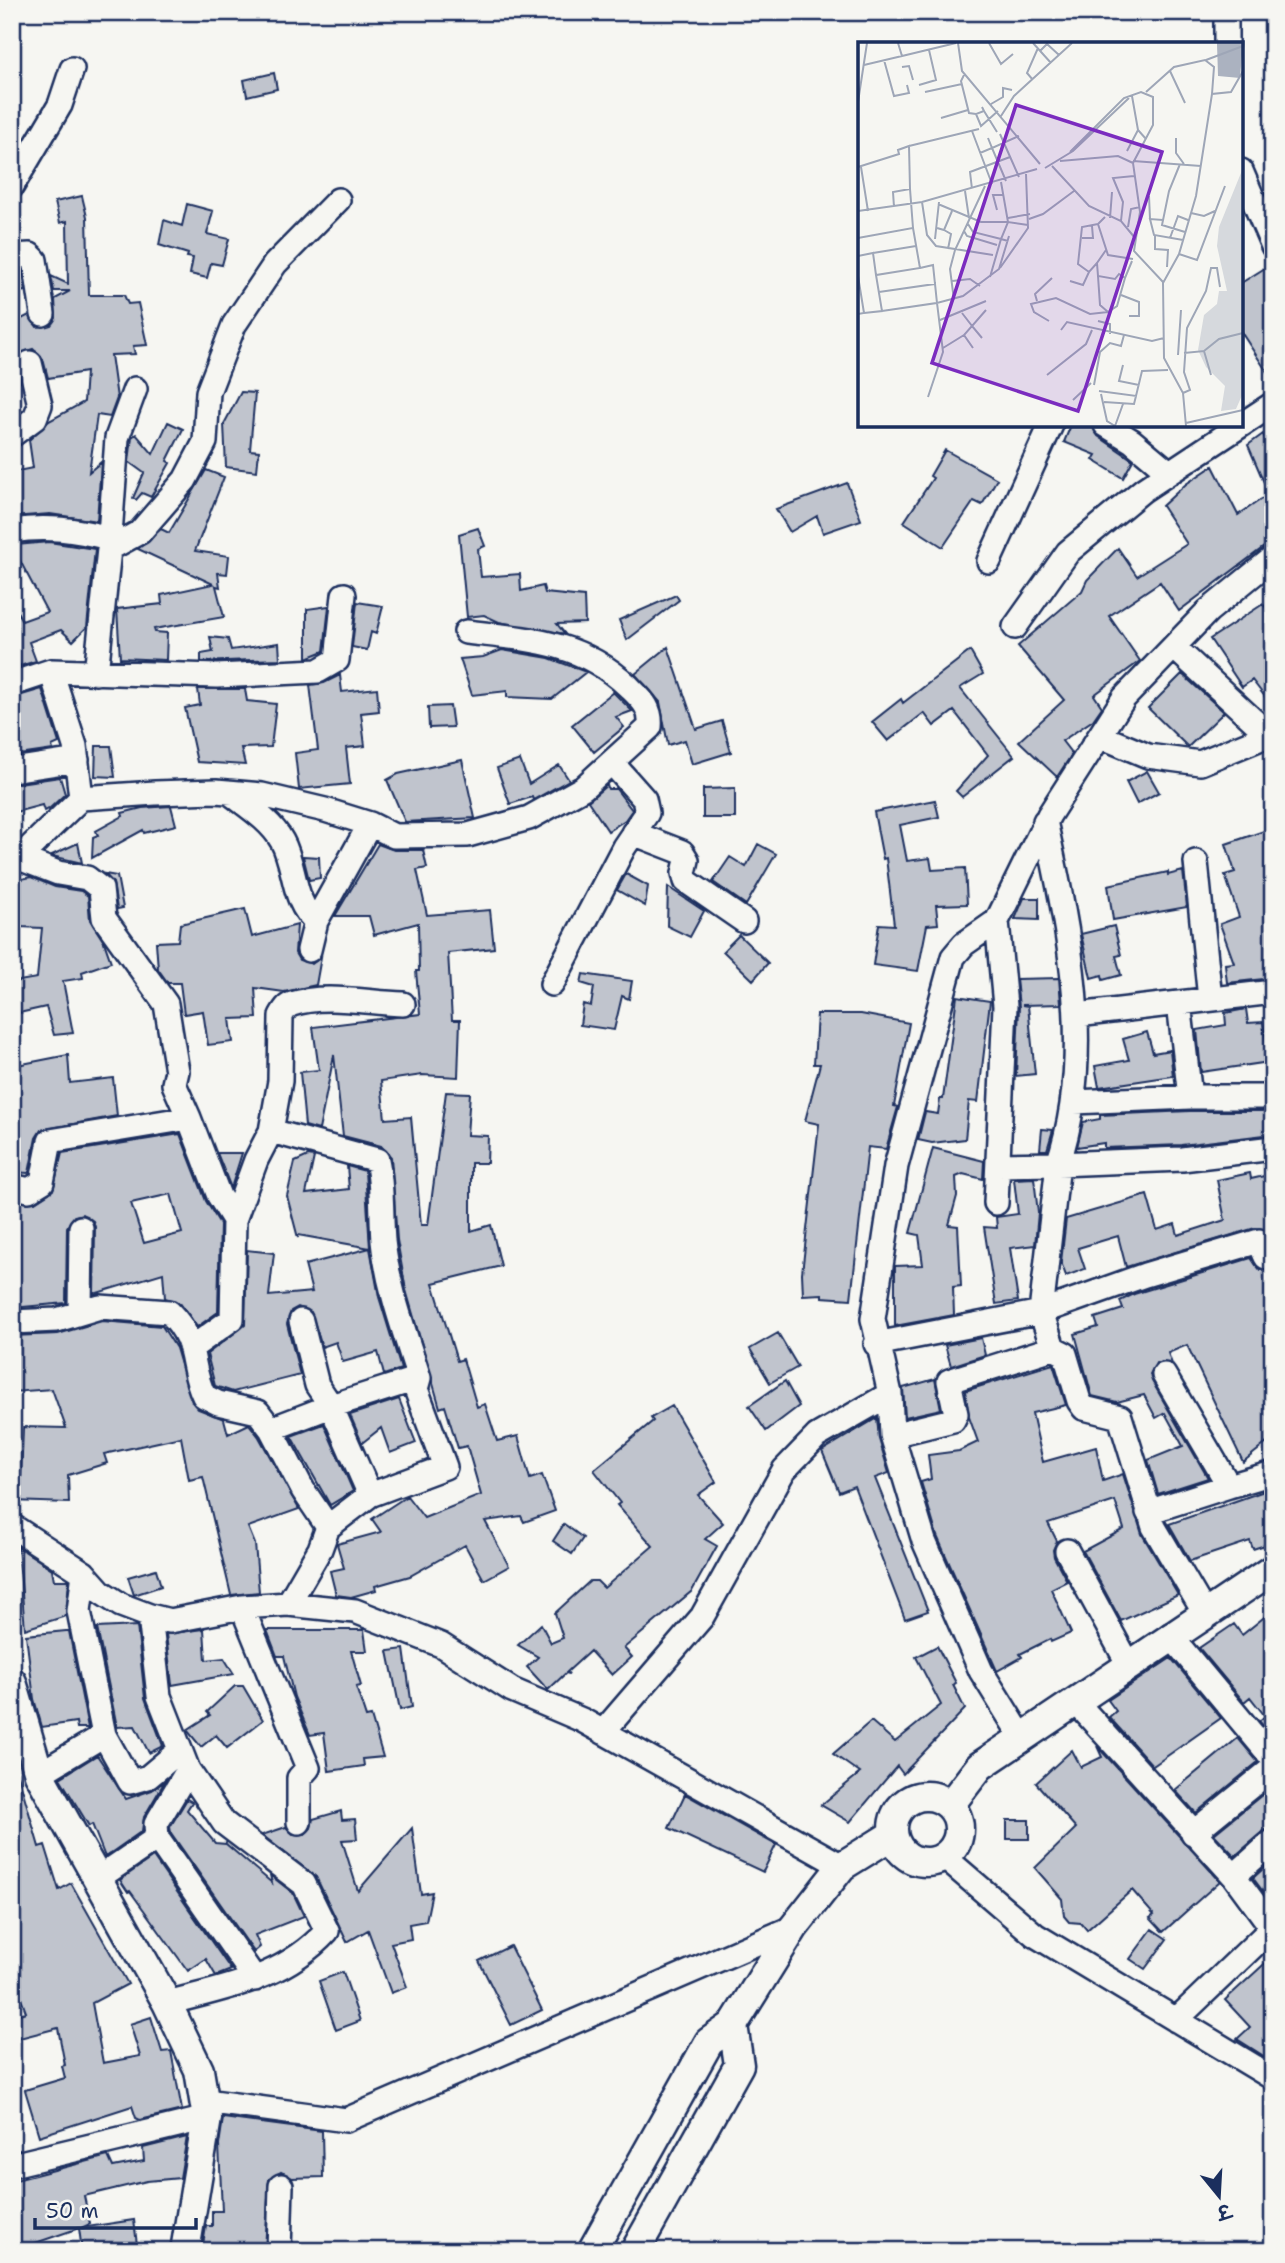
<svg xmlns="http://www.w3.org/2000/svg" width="1285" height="2263" viewBox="0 0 1285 2263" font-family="'Shantell Sans','Playpen Sans Deva',sans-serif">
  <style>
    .building { fill: #c0c4cd; stroke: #1b2f5e; stroke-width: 2; fill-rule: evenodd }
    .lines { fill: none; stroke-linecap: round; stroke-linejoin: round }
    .minor-casing { stroke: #1b2f5e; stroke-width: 28 }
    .tertiary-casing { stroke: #1b2f5e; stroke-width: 33 }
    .minor { stroke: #f6f6f2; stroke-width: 23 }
    .tertiary { stroke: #f6f6f2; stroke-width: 28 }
    .inset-road { fill: none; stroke: #9ea6b7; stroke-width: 2 }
    .view { fill: #7b2cbf; fill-opacity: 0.15; stroke: #7b2cbf; stroke-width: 3.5 }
    .inset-edge { fill: none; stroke: #1b2f5e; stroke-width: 3.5 }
  </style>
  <rect width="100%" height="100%" fill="#f6f6f2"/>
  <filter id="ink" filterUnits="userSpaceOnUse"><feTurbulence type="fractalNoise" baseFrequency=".0143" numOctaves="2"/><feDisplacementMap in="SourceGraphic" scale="14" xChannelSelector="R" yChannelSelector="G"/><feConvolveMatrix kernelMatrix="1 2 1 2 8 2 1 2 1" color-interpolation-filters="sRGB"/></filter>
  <g filter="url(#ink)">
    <path class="building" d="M274 73 277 89 247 96 244 80Z
      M82 196 87 217 89 295H124L128 304 138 303 147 345 133 346 135 354 111 355 117 398 110 417 97 415 89 472 101 462 97 521 50 514 12 517V472L33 468 29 440 49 421 84 402 86 372 48 378 43 359 33 349 20 353 16 366 20 382 12 383V324L29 315 37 327 51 325 56 318 55 299 70 291H54L51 276 68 284 67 221 60 223 55 202Z
      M187 204 213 211 207 234 229 239 222 265 211 263 207 278 190 274 193 258 187 257 188 254 159 245 164 220 182 226Z
      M1273 263V381L1241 332V283Z
      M22 269 26 291 17 292V270Z
      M241 392 255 393 250 450 259 451 257 471 226 467 224 424Z
      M168 422 183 429 167 461 170 463 151 497 142 493 136 500 133 498 144 473 129 462 132 437 136 434 153 454Z
      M1071 425H1092L1098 436 1133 460 1123 478 1093 460 1096 455 1064 442Z
      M1263 434 1273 456V544L1264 547 1179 611 1160 582 1109 616 1140 661 1094 695 1102 707 1093 720 1062 741 1072 754 1057 777 1019 741 1064 700 1018 646 1082 591 1087 580 1118 548 1137 576 1187 544 1162 506 1186 484 1213 466 1238 515 1269 494 1248 445Z
      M945 450 997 479 982 505 974 501 943 547 904 522 933 478 930 476Z
      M206 470 224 477 195 551 229 556 227 574 218 573 220 587 216 586 224 617 154 629 155 632 167 633 166 660 120 658 117 609 162 604 161 595 213 584 138 549 161 529 169 533Z
      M847 483 861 520 823 533 817 516 790 532 776 509Z
      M478 528 485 546 478 549 481 577 520 574 521 591 543 586 545 593 584 597 585 623 557 624 565 634 499 622 484 615 467 617 459 534Z
      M49 542 95 549 87 627 73 641 61 630 29 642 36 661 20 666 12 648V601L22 621 47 612 17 555 16 545Z
      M676 595 679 600 627 640 619 620Z
      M357 602 383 606 376 634 371 632 367 650 352 647Z
      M1263 604 1273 618V707L1252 680 1242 687 1210 639Z
      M329 606 324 651 307 658V609Z
      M210 637 228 639 231 650 279 643 280 659 201 662V654L213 652Z
      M668 647 696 729 722 721 731 752 692 764 685 740 668 745 660 702 635 674Z
      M502 650 549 658 586 672 552 699 507 697V691L472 695 460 659 483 657Z
      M970 651 983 674 960 688 1014 756 962 797 956 791 988 755 954 711 934 726 924 713 888 741 872 722 901 699 903 703Z
      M1182 674 1224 712 1188 747 1148 708Z
      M340 675 342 692 377 688 379 711 361 713 365 746 346 748 350 784 299 789 295 753 318 750 310 685 324 683Z
      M42 689 59 743 52 746 53 750 12 756V698Z
      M198 689H245L247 701 276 704 271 747 241 748 245 765 197 762 185 708 200 705Z
      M613 692 632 711 616 717 624 727 594 752 572 725Z
      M450 706 453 727 429 728 428 707Z
      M96 746H111L115 777 95 776Z
      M462 760 475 818 405 822 387 780 398 774Z
      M520 760 529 784 559 765 569 780 533 800 532 797 510 804 497 768Z
      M1147 771 1159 792 1137 804 1126 782Z
      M60 777 65 794 49 809 44 811 42 805 12 813V784Z
      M607 785 608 789H616L632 810 625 820 608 831 588 801Z
      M735 788V818H703V789Z
      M935 800 939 817 900 825 907 861 930 858 932 870 965 868 967 904 936 905 938 924 927 925 918 971 873 965 879 924 894 925 886 858 883 859 874 812Z
      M171 806 176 825 144 833 143 830 92 858 93 837 98 835 96 831 123 816 122 813 142 808Z
      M1273 828V978L1227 983 1225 964 1234 963 1220 924 1239 917 1225 875 1235 872 1226 844Z
      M78 843 82 863 52 856V855Z
      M378 844 394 850H423L427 868 417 870 427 915 490 910 494 948 448 953 452 1020H460L458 1077 422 1075 381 1081 385 1119 411 1117 421 1225H428L446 1092 470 1093 467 1135 488 1136 487 1163H471V1231L491 1225 501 1266 433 1283 457 1361 463 1359 477 1407 485 1404 497 1441 518 1436 530 1479 542 1475 555 1511 524 1522 521 1516 485 1521 509 1566 484 1580 465 1545 410 1576 375 1586 376 1590 351 1597 336 1595 330 1571 344 1568 337 1544 381 1532 372 1519 407 1496 424 1518 481 1495 467 1446 458 1448 445 1406 440 1408 406 1290 397 1240 391 1157 381 1146 343 1136 334 1055 319 1130 305 1126 300 1072 319 1070 313 1027 420 1014 416 971H419L418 923 374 935 369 916H335Z
      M758 844 776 854 746 905 713 882 730 857 746 867Z
      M303 856 319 857 320 878 309 880Z
      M1183 871 1187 907 1113 920 1108 885 1168 872V875Z
      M105 874 117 876 123 908 117 909 113 883Z
      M626 874 648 886 645 906 617 890Z
      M31 877 55 887 81 891 88 896 90 920 104 942 111 962 82 972 83 978 63 981 73 1033 54 1035 46 1007 19 1013 13 982 37 978 42 928 20 927 12 917V881Z
      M668 887 704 911 690 937 667 926Z
      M1024 898H1039V920L1015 919Z
      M245 909 252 937 297 925 295 953 299 960 312 964 321 957 316 985 284 992 255 988 257 1018 230 1019 233 1042 208 1045 203 1011 184 1014 180 983H168L158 969 156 942 178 941 180 924Z
      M1114 926 1121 955 1116 956 1121 975 1103 980 1102 975 1091 978 1081 934Z
      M739 935 768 963 753 980 723 951Z
      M583 974 632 981 629 999 622 996 614 1030 580 1025 583 1004 591 1006 594 987 581 983Z
      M1059 978 1061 1004 1022 1005 1028 1006 1035 1074 1016 1076 1019 1007 1016 979Z
      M957 996 990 1001 978 1102 969 1101 965 1139 932 1143 918 1140 925 1112 938 1114 940 1099H943Z
      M1246 1009 1248 1023 1263 1022 1269 1062 1201 1072 1197 1030 1226 1025 1225 1013Z
      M817 1014H861L909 1023 894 1106 898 1107 886 1149 868 1147 851 1299 822 1297V1294L803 1295 802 1273 819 1124 805 1121 820 1064H814Z
      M1147 1032 1153 1053 1170 1050 1173 1076 1099 1087 1095 1066 1129 1060 1123 1039Z
      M68 1055 70 1083 113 1078 117 1116 41 1130 36 1138 29 1173 12 1172V1100L19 1099 12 1066Z
      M1190 1111H1273V1134L1181 1145 1104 1148V1143L1077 1147 1083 1122 1100 1119V1115Z
      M1042 1129 1053 1130 1047 1150H1040Z
      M180 1134 206 1201 220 1224 218 1312 197 1327 180 1303 165 1298 163 1273 94 1294 95 1227 93 1221 82 1214 74 1216 67 1227 66 1303 12 1308V1200L35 1202 53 1190 62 1153ZM171 1194 182 1233 144 1243 131 1203Z
      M933 1148 984 1161 983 1179 963 1174 956 1177 957 1196 949 1225 958 1226 961 1286 953 1287 954 1315 895 1326V1266L923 1265 919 1235 910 1233Z
      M217 1153H242L231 1188Z
      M308 1156 314 1157 306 1194 349 1189 347 1166 365 1171 370 1248 298 1235V1238L287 1196 295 1162Z
      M1250 1173 1251 1179 1273 1174V1237L1267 1230 1255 1228 1126 1267 1118 1236 1078 1248 1085 1269 1066 1276 1061 1262 1066 1219 1147 1195 1157 1230 1175 1224 1178 1235 1225 1220 1217 1180Z
      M1034 1178 1038 1213 1035 1245 1010 1248 1018 1301 996 1304 984 1227 997 1228 996 1217 1018 1214 1014 1179Z
      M370 1248 379 1297 401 1369 384 1375 378 1352 343 1362 336 1342 322 1347 311 1312 298 1307 291 1311 287 1324 300 1375 233 1392 215 1386 207 1354 245 1325 247 1250 274 1253 269 1296 312 1292 305 1265Z
      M1251 1258 1260 1270H1273V1438L1243 1462 1187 1345 1168 1353 1172 1364 1156 1363 1150 1374 1152 1381 1208 1478 1158 1494 1148 1460 1183 1446 1165 1413 1156 1418 1144 1395 1117 1402 1092 1396 1075 1334 1098 1327 1095 1318 1123 1309 1120 1301 1134 1294Z
      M102 1321 162 1326 176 1348 192 1402 198 1409 224 1419 228 1434 249 1424 259 1437 299 1509 248 1527 255 1544 259 1592 231 1595 203 1477 189 1480 181 1437 104 1454 107 1463 68 1475 69 1503 12 1501V1478L21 1479 23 1427 66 1428 52 1389 12 1392V1336L58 1334Z
      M778 1333 798 1367 770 1383 750 1349Z
      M981 1338 985 1355 951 1366 945 1345Z
      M1053 1364 1066 1405 1032 1413 1043 1462 1096 1447 1103 1481 1123 1474 1142 1534 1178 1595 1121 1621 1083 1551 1124 1529 1115 1501 1048 1523 1057 1541 1053 1550 1054 1557 1067 1581 1051 1589 1071 1633 1051 1642 1050 1639 1020 1654 1022 1657 997 1671 937 1536 921 1482 931 1479 928 1455 959 1451 978 1442 969 1417 965 1391Z
      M935 1379 941 1409 905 1417 903 1388Z
      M785 1381 799 1406 766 1431 749 1406Z
      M399 1399 416 1443 390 1453 381 1428 362 1443 350 1415Z
      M672 1406 716 1482 698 1495 723 1523 705 1539 717 1546 692 1591 624 1648 632 1657 612 1675 590 1651 567 1672 569 1674 566 1673 548 1690 527 1667 538 1657 518 1645 541 1624 551 1643 563 1638 555 1613 590 1581H597L604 1588 653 1546 617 1505 620 1503 594 1470 653 1421 651 1418Z
      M877 1418 879 1439 889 1473 875 1478 928 1611 905 1619 854 1486 839 1492 822 1451Z
      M324 1424 353 1491 330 1505 291 1436Z
      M1273 1488V1524L1265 1525 1271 1543 1253 1549 1250 1541 1190 1561 1169 1524Z
      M564 1524 583 1538 572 1554 553 1541Z
      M18 1547 52 1569 54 1580H69L66 1616 25 1629Z
      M156 1569 161 1586 134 1595 128 1577Z
      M1273 1610V1737L1259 1721 1265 1716 1250 1697 1244 1702 1199 1648 1234 1624 1242 1635Z
      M137 1626 145 1698 163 1746 149 1753 135 1726 117 1727 97 1628Z
      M204 1629 206 1660 224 1658 234 1674 172 1685 166 1634Z
      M267 1630H364L367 1651H351L361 1686 356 1687 366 1717 371 1716 383 1757 363 1759 364 1766 329 1771 324 1733 310 1735 294 1697 284 1656H277Z
      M66 1631H69L88 1728H77L76 1722 42 1727 34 1699 26 1635Z
      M937 1646 956 1683 953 1685 965 1709 903 1774 897 1766 850 1822 821 1805 860 1773 833 1754 871 1721 895 1742 941 1705 916 1657Z
      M404 1649 412 1707 400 1710 388 1651Z
      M1171 1658 1221 1718 1153 1766 1109 1717 1116 1711 1108 1700Z
      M235 1686H243L263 1720 227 1748 216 1735 201 1747 187 1730 210 1715 207 1712Z
      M1238 1738 1258 1762 1196 1813 1175 1790Z
      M1097 1746 1220 1881 1163 1932 1150 1918 1154 1915 1132 1890 1087 1930 1081 1923 1069 1922 1064 1916 1062 1899 1035 1868 1076 1828 1036 1783 1072 1750 1081 1767 1102 1757Z
      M97 1755 126 1799 152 1790 165 1781 144 1817 142 1831 105 1857 92 1824 89 1826 60 1778Z
      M17 1771 39 1847 45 1845 59 1890 71 1883 128 1984 92 2003 103 2063 140 2056 130 2024 151 2017 162 2052 171 2051 182 2110 140 2120 136 2118 132 2106 39 2136 25 2090 65 2078 62 2066 65 2065 58 2028 12 2040V2016L26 2012 12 1974V1772Z
      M1273 1786V1827L1264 1831 1235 1856 1214 1834Z
      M685 1794 776 1845 763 1872 669 1828Z
      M187 1799 192 1802 187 1810 215 1843 226 1844 272 1883 270 1875 293 1893 304 1916 255 1935 260 1947 254 1952 171 1833 170 1827Z
      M341 1811 342 1820 355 1819 357 1839 342 1840 358 1891 412 1828 421 1894 432 1892 426 1921 409 1924 411 1939 391 1943 407 1987 391 1993 368 1930 347 1942 316 1877 262 1835 286 1827 293 1834H305L311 1828 313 1819Z
      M1007 1820H1029V1839H1007Z
      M153 1857 231 1970 216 1976 206 1959 188 1971 130 1891 128 1892 120 1880Z
      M1273 1860V1899L1270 1901 1253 1878Z
      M1152 1929 1167 1939 1145 1969 1130 1959Z
      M510 1946 542 2010 511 2025 479 1961Z
      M1273 1956V2053L1267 2058 1237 2039 1250 2027 1225 2000Z
      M343 1972 360 2021 336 2030 319 1981Z
      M223 2118 322 2131 323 2177 292 2178 281 2172 269 2179 265 2251H202L206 2226H212V2211H222L219 2145Z
      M187 2137 180 2178 147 2181 84 2196 90 2224 81 2228 134 2220 137 2245 82 2251 79 2228 12 2251V2181L108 2156 113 2167 144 2161 143 2148Z"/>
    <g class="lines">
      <g class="minor-casing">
        <path id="minor" d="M1226 44V12
          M1241 171 1273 246
          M12 186 60 105 72 69
          M12 256 30 255 35 260 43 314
          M1106 425 1132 441 1169 472
          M12 435 35 418 40 405 30 363
          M12 531C47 525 76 530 110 538
          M109 549 117 438 135 389
          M989 561 1051 425
          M1015 627 1068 552 1143 490 1273 404
          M1174 647 1269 735
          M51 671 75 746 81 798
          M96 673 109 549 140 532 185 480 205 442 208 392 234 325 275 264 338 200
          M12 684 51 671 217 676 318 671 337 660 344 595
          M1100 736 1148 756 1200 763 1273 733
          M12 770 77 760
          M229 792C247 806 271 821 282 841 296 866 292 903 316 921
          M1045 821C1069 932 1095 1053 1058 1164L1182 1159 1273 1148
          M633 833 682 852 687 860 684 873 686 881 744 921
          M19 858 81 798 155 793 216 791 262 795 325 810 370 824 394 836 468 835 529 818 583 788 650 727C652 707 641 699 628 686 581 641 528 639 466 632
          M1196 862 1210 999
          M12 864 19 858 58 873 87 878 101 889 104 918 166 1004 177 1071 174 1084 189 1118
          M997 921 964 944 953 957 896 1166 873 1319 890 1394 892 1435 924 1541 981 1671 1023 1739
          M309 950 316 921 370 824
          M552 984 624 847 647 813 644 799 613 764
          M1179 1003 1190 1097
          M1077 1015 1273 992
          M1074 1102 1190 1097H1273
          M271 1131 280 1081 281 1016C284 1011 286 1006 292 1004 324 993 369 1003 403 1004
          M12 1186 29 1190 42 1182 50 1141 189 1118 219 1196 234 1220 232 1319 193 1347
          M996 1203 1005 1006 997 921 1049 815 1124 698 1208 611 1273 558
          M234 1220 256 1160 271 1131 377 1160C383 1187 381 1214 383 1241 388 1288 405 1333 419 1378L416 1389 445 1467 370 1495 328 1527
          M80 1311 81 1228
          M12 1322 57 1320 100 1307 169 1312C200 1343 188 1364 204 1396L218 1403 258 1412 271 1429 303 1490 328 1527 320 1549 288 1604
          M876 1344 1041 1312 1058 1164 999 1165
          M271 1429 331 1406 317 1385 301 1321
          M892 1435 953 1420 956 1414 949 1381 1053 1348
          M1229 1486 1273 1473
          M370 1495 331 1406 419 1378
          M1148 1512 1229 1486 1164 1375
          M12 1526 84 1573 101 1592 121 1605 150 1616 170 1621 242 1607 288 1604 355 1611 441 1645 512 1690 582 1720 842 1866
          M1067 1551 1129 1665
          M242 1607 308 1768 299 1778V1822
          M1204 1612 1154 1527 1120 1417 1084 1408 1079 1401 1065 1354 1053 1348 1041 1312 1145 1275 1259 1241 1266 1257 1273 1256
          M150 1616 159 1696 188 1770 224 1823 304 1884 327 1931C283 1979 227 1987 167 2003
          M1170 1635 1273 1759
          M1075 1701 1234 1876 1273 1929
          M603 1732 702 1617 784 1470 817 1436 890 1394
          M104 1735 130 1782 148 1777 179 1751
          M39 1774 104 1735 79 1611 84 1573
          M1193 1833 1273 1768
          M157 1838 255 1979
          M944 1857 1035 1935 1273 2078
          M1234 1876 1273 1841
          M97 1879 157 1838 156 1824 188 1770
          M1176 2020 1273 1927
          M206 2101 346 2120 794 1927
          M12 2165 207 2118
          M279 2251 281 2186"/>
      </g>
      <g class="tertiary-casing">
        <path id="tertiary" d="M12 1682 39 1774 167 2003 199 2070 207 2118 185 2251
          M893 1829a33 33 0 1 1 66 0a33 33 0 1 1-66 0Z
          M950 1805 980 1766 1273 1569
          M592 2251 709 2042 733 2025 794 1927 842 1866 892 1835
          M635 2251 739 2065 733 2025"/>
      </g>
      <use href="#minor" class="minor"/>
      <use href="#tertiary" class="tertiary"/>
    </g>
  </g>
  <g transform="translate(858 42)">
    <rect width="385" height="385" fill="#f6f6f2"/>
    <path d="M385 126V351L378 367 363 369 367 344 348 325 340 308 346 273 359 262 361 249H369L359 204 361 185Z" fill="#d6d9dd"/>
    <path d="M359 1H385L382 36 360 34Z" fill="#abb2c0"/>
    <path class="inset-road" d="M40 1 44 14 98 1M100 1 104 29 182 122M131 1 143 22 155 12M175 1 193 21M182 9 189 2 201 13M26 18 36 54 51 51 49 43M348 18 385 4M6 23 44 14M44 25 51 24 55 38M312 29 327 61M107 31 103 39 111 71 118 72M175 38 169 31 180 6M61 43 78 38 71 8M67 50 104 42M288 50 316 25 347 18 356 25 354 52M274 54 280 88 288 97M0 60 9 1M133 62 145 55V46L154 48M124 65 126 69 118 72 123 84 140 69M126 69 139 90M143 74 156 54 214 1M83 76 110 68M114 89 134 142M142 92 161 135M318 96V111L326 122M51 104 121 87M269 109 280 88M212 110 266 56 283 50 295 55V83L275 121 282 170 276 209 305 240M122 111 134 106 130 96M202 119 260 114 275 121M275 119 343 124M322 122 311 149 304 183 327 190M194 124 231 164 263 179 277 196M0 125 41 112 40 108 51 104 52 147M3 125 10 169M187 126 215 109 271 56M148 139 134 106 161 94M114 147 112 130 152 115M107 149 111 176M291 154 292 177M64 160 69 193 78 204 135 213M80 162 123 180H150L143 140M139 168 135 153H145M0 169 64 160 179 127M333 171 346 174 357 169M247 175 240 182 250 213 275 217M150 176 172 172M252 176 254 150M171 177 185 172 216 149M305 178 292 177 296 193 325 198M263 179 265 160 255 136 276 134M110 182 115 190 143 197 132 235M270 185 273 167 282 165M79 186 86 188 94 169M86 188 93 192 90 207M106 189 109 194 139 203M297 194V207L310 208 309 225M0 196 55 186 52 147 35 150 36 165M224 196H235L234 184M312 196 320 174 330 178M77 197 81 160M150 199 143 197 150 180 170 183M248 208 239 221 240 234 257 237 261 232 267 236 274 219M15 211 58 204M321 212 339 218 367 144M0 214 15 211 18 233 62 226 55 186M239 221 231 230 220 222 224 185 240 182M62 226 75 223 77 242M142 226 170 186 168 132M0 234 6 271 0 272M240 234 242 263 250 270 259 264 267 236M94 239 112 237 122 244M212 239 225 243 231 230M21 250 77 242 79 261 105 254 141 227 151 194M263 253 281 260V274H271M96 258 92 227 97 208 127 144M179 259 177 252 194 236M24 269 79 261 85 310 70 355M6 271 24 269 18 233M104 271 114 284 106 293 115 306M82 278 128 259M191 279 176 270 173 262 198 256 232 272 250 270M240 279 252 282V292M203 288 209 280 294 299 306 296M124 296 114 284 128 268M85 306 106 293M346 309 361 297 385 291M326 311 346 309 353 333M320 313 323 268M265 323 261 339 281 343M189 333 228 302 234 288M236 343 242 310 252 301 263 304 266 293M241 349 278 354 284 329 310 328M325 351 332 348 326 330 329 286 348 249 353 226H359L362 245M243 352 249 379 257 384M215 358 233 341M246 360 276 362 278 354M328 381 385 368M257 384 265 362M328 384 325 351 306 316 305 241 321 212 338 154 354 52 373 50 385 29"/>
    <path class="view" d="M158 63 304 110 220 369 74 321Z"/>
    <rect width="385" height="385" class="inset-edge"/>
  </g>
  <rect width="1285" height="2263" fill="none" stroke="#f6f6f2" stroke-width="42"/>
  <rect x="21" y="21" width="1243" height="2221" fill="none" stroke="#1b2f5e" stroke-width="2.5" filter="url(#ink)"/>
  <g transform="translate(1219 2196) rotate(162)" stroke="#f6f6f2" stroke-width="5" paint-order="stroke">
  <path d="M0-5L12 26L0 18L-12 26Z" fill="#1b2f5e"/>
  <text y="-10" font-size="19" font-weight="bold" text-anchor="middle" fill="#1b2f5e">उ</text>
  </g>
  <path d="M35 2218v10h161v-10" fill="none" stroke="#1b2f5e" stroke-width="3.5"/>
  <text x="46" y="2218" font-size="21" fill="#1b2f5e" stroke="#f6f6f2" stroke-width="5" paint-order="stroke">50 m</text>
</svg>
